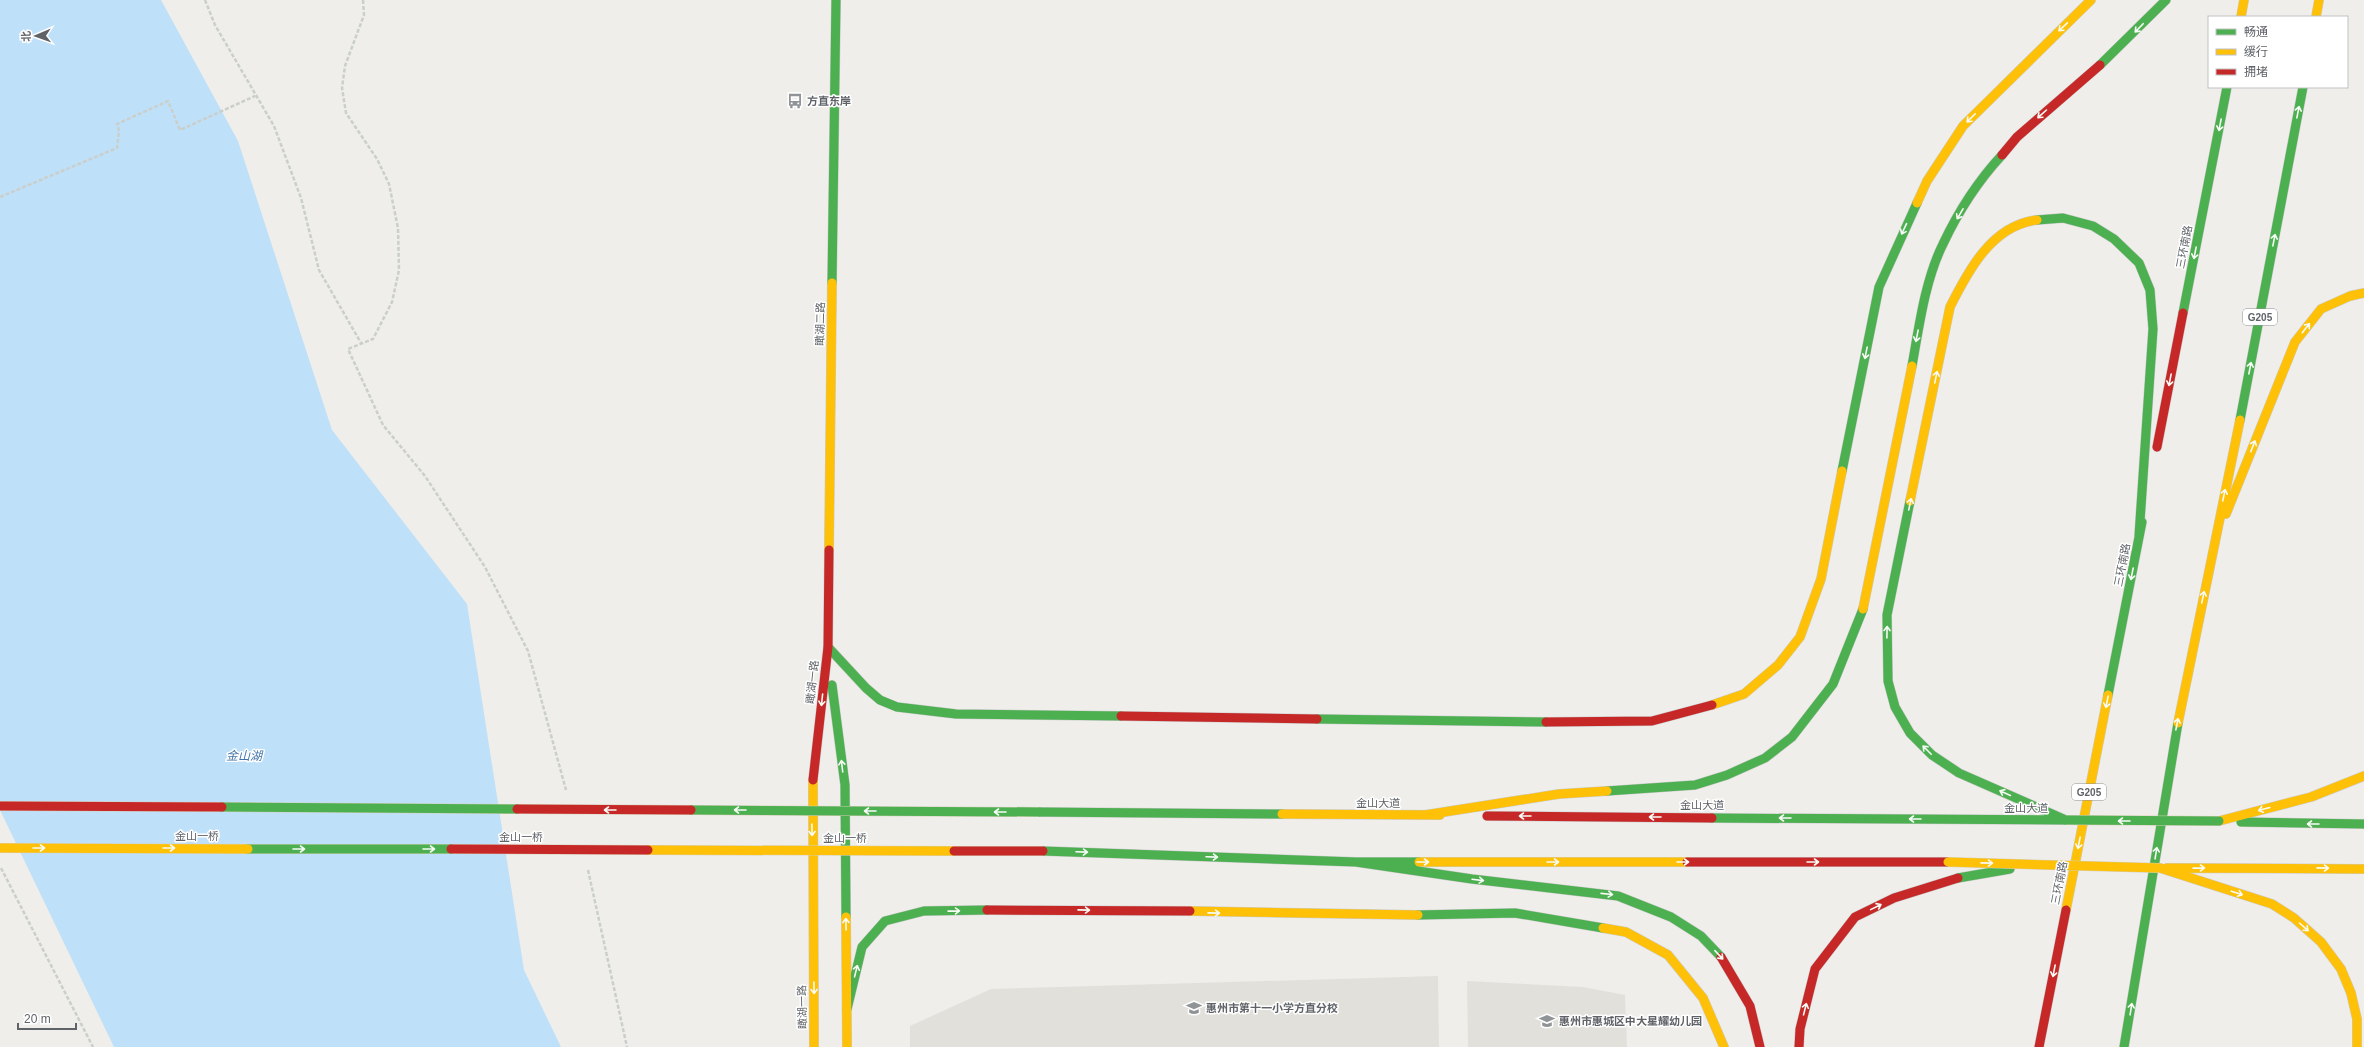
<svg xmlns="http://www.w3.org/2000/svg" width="2364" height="1047" viewBox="0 0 2364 1047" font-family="Helvetica,'Noto Sans SC',sans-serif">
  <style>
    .education { fill: #e2e0da }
    .water { fill: #bfe0f9 }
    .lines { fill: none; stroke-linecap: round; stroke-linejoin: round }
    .fast-casing { stroke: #cacacb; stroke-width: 10 }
    .slow-casing { stroke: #cacacb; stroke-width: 10 }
    .jam-casing { stroke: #cacacb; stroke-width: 10 }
    .path { stroke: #cacfcc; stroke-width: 2.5; stroke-dasharray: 4 2; stroke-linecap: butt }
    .fast { stroke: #4caf50; stroke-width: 9 }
    .slow { stroke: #ffc107; stroke-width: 9 }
    .jam { stroke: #c62828; stroke-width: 9 }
    .fast-bridge-casing { stroke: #d7ceb8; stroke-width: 10; stroke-linecap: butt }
    .slow-bridge-casing { stroke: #d7ceb8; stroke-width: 10; stroke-linecap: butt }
    .jam-bridge-casing { stroke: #d7ceb8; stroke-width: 10; stroke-linecap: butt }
    .fast-bridge { stroke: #4caf50; stroke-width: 9 }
    .slow-bridge { stroke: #ffc107; stroke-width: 9 }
    .jam-bridge { stroke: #c62828; stroke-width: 9 }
    .oneway { stroke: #f6fbf6 }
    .labels { text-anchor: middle; stroke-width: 3; stroke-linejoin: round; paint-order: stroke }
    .shield { fill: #fff; stroke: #8f9295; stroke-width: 1 }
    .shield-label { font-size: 10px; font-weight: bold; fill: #5f6368 }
    .poi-label { font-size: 11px; font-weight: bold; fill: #5f6368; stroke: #fff; text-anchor: start }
    .street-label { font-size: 11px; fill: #5f6368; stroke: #fff }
    .water-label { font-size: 12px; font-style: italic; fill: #4174aa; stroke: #fff }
  </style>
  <rect width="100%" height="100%" fill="#efeeea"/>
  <path class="education" d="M1438 976 1439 1047H910V1026L991 989Z
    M1467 981 1583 987 1625 995 1627 1047H1468Z"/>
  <path class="water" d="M0 0H161L238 141 332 430 467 604 524 970 561 1047H114L0 810Z"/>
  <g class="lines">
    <g class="fast-casing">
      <path id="fast" d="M2100 65 2166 0
        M2037 220 2063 218 2093 226 2114 239 2139 263 2150 290 2153 329 2139 536
        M832 283 836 0
        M2183 313 2227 87
        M1912 366C1919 327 1925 280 1943 244 1958 212 1978 181 2002 155
        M2240 420 2303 87
        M1842 471 1879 287 1917 203
        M1910 501 1887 615 1888 681 1895 707 1910 733 1932 755 1959 773 2066 820
        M828 647 866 688 880 700 897 707 956 714 1121 716
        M832 685 845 785 846 917
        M2108 695 2142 522
        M1317 719 1546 722
        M1607 791 1695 785 1727 775 1765 758 1792 737 1833 684 1863 609
        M1039 812 1282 814
        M1712 818 2066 820
        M2241 822 2364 824
        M1043 851 1356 862H1419
        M1356 862 1472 879 1618 896 1671 917 1701 936 1721 957
        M1958 878 2010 869
        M1418 915 1515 913 1603 928
        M847 1009 862 947 885 921 924 911 987 910
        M2124 1047 2178 723"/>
    </g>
    <g class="slow-casing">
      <path id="slow" d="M2241 17 2244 0
        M2316 17 2319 0
        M1917 203 1927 181 1963 126 2091 0
        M1910 501 1950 307C1968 271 1992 225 2037 220
        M2226 514 2295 342 2321 309 2350 296 2364 293
        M829 550 832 283
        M1863 609 1912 366
        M1712 705 1744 694 1778 665 1800 637 1821 579 1842 471
        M2178 723 2240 420
        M813 780 814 1047
        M1282 814 1440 815
        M1425 815 1559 794 1607 791
        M2219 821 2311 797 2364 776
        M1419 862H1687
        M2160 868 2272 904 2294 918 2321 942 2341 969 2351 993 2357 1019V1047
        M2167 868 2364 869
        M2066 910 2108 695
        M1190 911 1418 915
        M846 917 847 1047
        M1603 928 1626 932 1668 955 1703 998 1724 1047"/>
    </g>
    <g class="jam-casing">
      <path id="jam" d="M2002 155 2017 137 2100 65
        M2157 447 2183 313
        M1121 716 1317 719
        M1546 722 1652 721 1712 705
        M813 780 828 647 829 550
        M1487 816 1712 818
        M1687 862H1948
        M987 910 1190 911
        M1721 957 1750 1006 1760 1047
        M1799 1047 1800 1029 1815 969 1855 917 1894 898 1958 878
        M2039 1047 2066 910"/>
    </g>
    <path class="path" d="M205 0 215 25 274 126 301 198 319 270 361 343
      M363 0 364 15 345 66 342 88 346 113 377 159 389 184 398 228 399 270 392 302 373 339 348 349 383 425 425 476 485 567 528 651 566 790
      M0 197 117 148 119 131 117 124 168 101 180 130 255 96
      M1 868 93 1047
      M588 870 627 1047"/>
    <use href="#fast" class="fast"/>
    <use href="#slow" class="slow"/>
    <use href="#jam" class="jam"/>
    <g class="fast-bridge-casing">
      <path id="fast-bridge" d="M222 807 517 809
        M691 810 1039 812
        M2066 820 2219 821
        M248 849H451"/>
    </g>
    <g class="slow-bridge-casing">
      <path id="slow-bridge" d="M0 848 248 849
        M648 850 954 851
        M1948 862 2160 868"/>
    </g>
    <g class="jam-bridge-casing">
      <path id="jam-bridge" d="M0 806 222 807
        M517 809 691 810
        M451 849 648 850
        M954 851H1043"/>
    </g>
    <use href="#fast-bridge" class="fast-bridge"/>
    <use href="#slow-bridge" class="slow-bridge"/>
    <use href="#jam-bridge" class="jam-bridge"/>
  </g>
  <defs><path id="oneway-shaft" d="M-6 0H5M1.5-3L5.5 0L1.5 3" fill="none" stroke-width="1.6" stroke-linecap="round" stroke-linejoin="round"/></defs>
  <g class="oneway">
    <use href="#oneway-shaft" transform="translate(2063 27) rotate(136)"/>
    <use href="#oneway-shaft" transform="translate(2139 28) rotate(134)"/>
    <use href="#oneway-shaft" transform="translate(2298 112) rotate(-79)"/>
    <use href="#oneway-shaft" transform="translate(2042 114) rotate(138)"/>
    <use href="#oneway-shaft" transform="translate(1971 118) rotate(135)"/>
    <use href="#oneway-shaft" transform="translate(2220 125) rotate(101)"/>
    <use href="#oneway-shaft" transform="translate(1960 214) rotate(120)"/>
    <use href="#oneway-shaft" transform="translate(1904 229) rotate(115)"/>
    <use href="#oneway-shaft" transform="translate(2274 240) rotate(-79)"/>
    <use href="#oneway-shaft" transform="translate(2195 253) rotate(101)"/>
    <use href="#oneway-shaft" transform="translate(2306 328) rotate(-52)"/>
    <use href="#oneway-shaft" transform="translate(1917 336) rotate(101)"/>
    <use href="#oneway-shaft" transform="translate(1866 353) rotate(101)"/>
    <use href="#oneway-shaft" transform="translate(2250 368) rotate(-79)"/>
    <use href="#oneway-shaft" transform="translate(1936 377) rotate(-78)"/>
    <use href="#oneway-shaft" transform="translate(2170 380) rotate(101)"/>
    <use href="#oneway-shaft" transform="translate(2253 446) rotate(-69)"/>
    <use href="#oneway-shaft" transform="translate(2224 495) rotate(-78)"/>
    <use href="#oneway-shaft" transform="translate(1910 504) rotate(-78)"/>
    <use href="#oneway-shaft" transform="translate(2132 574) rotate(101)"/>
    <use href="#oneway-shaft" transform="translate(2203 597) rotate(-78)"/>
    <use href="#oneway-shaft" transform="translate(1887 632) rotate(-89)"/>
    <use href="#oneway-shaft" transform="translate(822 700) rotate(96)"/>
    <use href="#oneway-shaft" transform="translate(2107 702) rotate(101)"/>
    <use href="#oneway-shaft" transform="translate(2177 724) rotate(-79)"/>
    <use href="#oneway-shaft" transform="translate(1927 750) rotate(-135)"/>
    <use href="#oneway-shaft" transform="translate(842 766) rotate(-97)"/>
    <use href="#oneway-shaft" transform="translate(2005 793) rotate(-156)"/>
    <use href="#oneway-shaft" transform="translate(2264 809) rotate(165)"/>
    <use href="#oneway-shaft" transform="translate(610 810) rotate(-180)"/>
    <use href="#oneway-shaft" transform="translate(740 810) rotate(-180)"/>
    <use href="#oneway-shaft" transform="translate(870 811) rotate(-180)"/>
    <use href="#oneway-shaft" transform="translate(1000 812) rotate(-180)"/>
    <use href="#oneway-shaft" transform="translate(1525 816) rotate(-180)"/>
    <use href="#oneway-shaft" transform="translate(1655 817) rotate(-180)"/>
    <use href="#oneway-shaft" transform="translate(1785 818) rotate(-180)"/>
    <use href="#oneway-shaft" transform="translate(1915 819) rotate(-180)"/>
    <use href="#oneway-shaft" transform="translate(2124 821) rotate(-180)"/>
    <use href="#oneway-shaft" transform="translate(2313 824) rotate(-180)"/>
    <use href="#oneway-shaft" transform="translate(812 830) rotate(89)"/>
    <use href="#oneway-shaft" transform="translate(2079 843) rotate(101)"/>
    <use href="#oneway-shaft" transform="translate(39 848)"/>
    <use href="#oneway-shaft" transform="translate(169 848)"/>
    <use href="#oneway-shaft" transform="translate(299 849)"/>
    <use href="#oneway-shaft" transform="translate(429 849)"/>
    <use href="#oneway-shaft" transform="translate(1082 852) rotate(2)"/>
    <use href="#oneway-shaft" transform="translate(2156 853) rotate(-81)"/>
    <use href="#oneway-shaft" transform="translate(1212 857) rotate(2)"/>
    <use href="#oneway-shaft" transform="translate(1423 862)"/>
    <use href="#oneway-shaft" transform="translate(1553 862)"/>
    <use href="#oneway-shaft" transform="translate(1683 862)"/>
    <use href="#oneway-shaft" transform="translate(1813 862)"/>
    <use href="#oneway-shaft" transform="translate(1987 863) rotate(1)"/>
    <use href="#oneway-shaft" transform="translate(2199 868) rotate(-1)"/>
    <use href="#oneway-shaft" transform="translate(2323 868) rotate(1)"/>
    <use href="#oneway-shaft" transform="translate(1478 880) rotate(7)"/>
    <use href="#oneway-shaft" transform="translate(2237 893) rotate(18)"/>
    <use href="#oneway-shaft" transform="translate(1607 894) rotate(6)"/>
    <use href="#oneway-shaft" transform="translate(1876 907) rotate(-26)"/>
    <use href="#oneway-shaft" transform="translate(1084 910) rotate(1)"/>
    <use href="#oneway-shaft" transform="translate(954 911) rotate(-1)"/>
    <use href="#oneway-shaft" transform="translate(1214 913) rotate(1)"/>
    <use href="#oneway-shaft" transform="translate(846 924) rotate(-91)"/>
    <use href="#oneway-shaft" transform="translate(2304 927) rotate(42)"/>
    <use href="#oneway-shaft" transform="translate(1719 955) rotate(47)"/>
    <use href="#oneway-shaft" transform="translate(856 971) rotate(-76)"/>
    <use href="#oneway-shaft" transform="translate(2054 971) rotate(101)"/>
    <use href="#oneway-shaft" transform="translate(814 988) rotate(89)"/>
    <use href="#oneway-shaft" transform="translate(1805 1009) rotate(-76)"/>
    <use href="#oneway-shaft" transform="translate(2131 1009) rotate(-81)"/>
  </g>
  <defs>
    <g id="bus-bare" transform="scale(1.2)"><path d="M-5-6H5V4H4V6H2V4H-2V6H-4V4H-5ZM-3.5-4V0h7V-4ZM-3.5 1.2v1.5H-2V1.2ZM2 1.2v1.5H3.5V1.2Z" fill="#919496" stroke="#fff" stroke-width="2.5" paint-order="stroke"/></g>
    <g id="school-bare" transform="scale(1.2)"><path d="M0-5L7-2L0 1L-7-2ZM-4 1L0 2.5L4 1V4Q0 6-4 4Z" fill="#919496" stroke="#fff" stroke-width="2.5" paint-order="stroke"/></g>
  </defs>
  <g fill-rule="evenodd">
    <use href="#bus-bare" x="795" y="101"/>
    <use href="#school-bare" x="1194" y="1008"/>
    <use href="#school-bare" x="1547" y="1021"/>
  </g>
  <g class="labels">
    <g class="shield">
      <rect x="2243" y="309" width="34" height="16" rx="3"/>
      <rect x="2072" y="784" width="34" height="16" rx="3"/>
    </g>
    <g class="shield-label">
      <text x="2260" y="321">G205</text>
      <text x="2089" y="796">G205</text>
    </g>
    <g class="poi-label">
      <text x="807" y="105">方直东岸</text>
      <text x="1206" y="1012">惠州市第十一小学方直分校</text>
      <text x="1559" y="1025">惠州市惠城区中大星耀幼儿园</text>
    </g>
    <g class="street-label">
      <text transform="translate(2184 247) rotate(-79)" y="4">三环南路</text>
      <text transform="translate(820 324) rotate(-89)" y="4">瞰湖二路</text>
      <text transform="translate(2122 565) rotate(-79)" y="4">三环南路</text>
      <text transform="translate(812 682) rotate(-84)" y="4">瞰湖一路</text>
      <text x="1378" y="807">金山大道</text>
      <text x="1702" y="809">金山大道</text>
      <text x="2026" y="812">金山大道</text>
      <text x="197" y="840">金山一桥</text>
      <text x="521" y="841">金山一桥</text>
      <text x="845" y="842">金山一桥</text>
      <text transform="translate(2059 883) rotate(-79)" y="4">三环南路</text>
      <text transform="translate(802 1007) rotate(-91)" y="4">瞰湖一路</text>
    </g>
    <g class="water-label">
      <text x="244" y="760">金山湖</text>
    </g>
  </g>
  <rect x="2208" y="16" width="140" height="72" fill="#ffffff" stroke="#bfc1c3"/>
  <rect x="2216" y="29" width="20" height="6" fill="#4caf50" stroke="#bfc1c3"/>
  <text x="2244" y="36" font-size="12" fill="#5f6368">畅通</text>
  <rect x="2216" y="49" width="20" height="6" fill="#ffc107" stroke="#bfc1c3"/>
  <text x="2244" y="56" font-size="12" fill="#5f6368">缓行</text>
  <rect x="2216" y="69" width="20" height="6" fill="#c62828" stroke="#bfc1c3"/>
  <text x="2244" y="76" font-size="12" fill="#5f6368">拥堵</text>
  <g transform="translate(36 36) rotate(268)" stroke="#ffffff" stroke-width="3" paint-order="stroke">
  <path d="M0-3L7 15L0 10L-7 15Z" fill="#5f6368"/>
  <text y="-6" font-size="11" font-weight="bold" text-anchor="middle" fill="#5f6368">北</text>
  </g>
  <path d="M18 1023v6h58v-6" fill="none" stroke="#5f6368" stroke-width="2"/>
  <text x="24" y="1023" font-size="12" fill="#5f6368" stroke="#ffffff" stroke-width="3" paint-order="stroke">20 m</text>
</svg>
